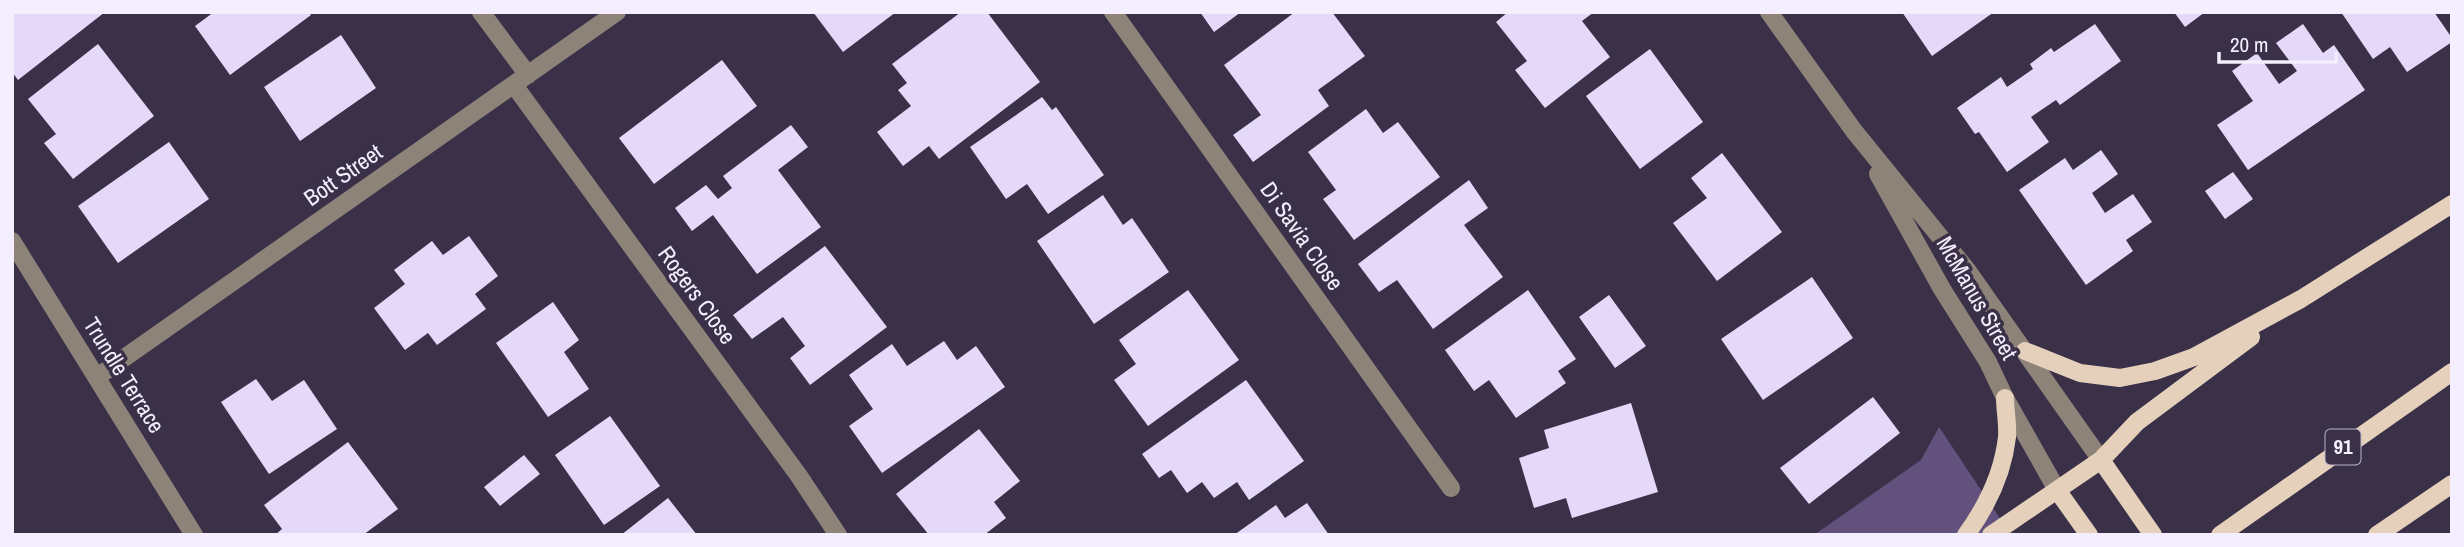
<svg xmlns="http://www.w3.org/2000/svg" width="2464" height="547" viewBox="0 0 2464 547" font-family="'Archivo Narrow',sans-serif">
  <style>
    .green { fill: #63517d }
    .building { fill: #e5d9f9 }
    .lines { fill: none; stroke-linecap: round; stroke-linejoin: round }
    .minor { stroke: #8d8379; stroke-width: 18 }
    .major { stroke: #e4d0bb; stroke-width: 18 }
    .labels { text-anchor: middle; stroke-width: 7; stroke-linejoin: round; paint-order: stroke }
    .shield { fill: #3a3048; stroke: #bcb5c7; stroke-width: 2 }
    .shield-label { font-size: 21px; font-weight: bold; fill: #f4eefe }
    .street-label { font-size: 23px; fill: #f4eefe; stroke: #3a3048 }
  </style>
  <rect width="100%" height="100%" fill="#3a3048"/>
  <path class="green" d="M1939 427 2011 535H1814L1921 460Z"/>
  <path class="building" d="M12 12H105L18 80 12 72Z
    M214 12H309L311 15 230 75 195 26Z
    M813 12H896L843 52Z
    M961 12H987L1040 82 939 159 929 146 903 166 877 132 911 106 898 90 907 83 892 64Z
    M1200 12H1241L1214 32Z
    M1295 12H1332L1365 56 1318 90 1329 106 1253 162 1233 135 1261 115 1224 65Z
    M1508 12H1594L1582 21 1610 57 1545 108 1515 70 1527 61 1496 22Z
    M1902 12H1994L1932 56Z
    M2174 12H2205L2185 27Z
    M2341 12H2434L2452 38V42L2407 72 2390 47 2373 59Z
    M2095 24 2121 61 2060 105 2056 100 2031 117 2049 142 2007 172 1979 132 1975 134 1957 108 2001 77 2007 87 2033 69 2030 64 2051 48 2054 52Z
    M2303 24 2323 53 2334 45 2365 90 2248 170 2217 125 2253 101 2232 71 2257 53 2279 84 2297 71 2276 43Z
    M341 35 376 88 300 141 264 87Z
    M98 44 154 116 73 179 44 143 56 134 28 99Z
    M1650 49 1703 122 1640 169 1586 96Z
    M722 60 757 106 654 184 619 138Z
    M1042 97 1052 110 1056 107 1104 175 1048 214 1027 184 1006 199 970 147Z
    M1366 109 1383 133 1398 122 1440 177 1354 240 1323 199 1336 190 1308 152Z
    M791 125 808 147 778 170 821 227 757 274 713 215 692 231 675 208 706 185 718 199 732 188 723 176Z
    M169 142 209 199 118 263 78 206Z
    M2101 150 2118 174 2092 193 2105 213 2133 194 2152 222 2126 240 2133 251 2086 285 2019 190 2065 158 2073 170Z
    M1722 153 1782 232 1717 281 1673 223 1707 198 1691 178Z
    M2233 172 2253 199 2225 219 2205 191Z
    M1469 180 1488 208 1464 225 1503 277 1433 329 1397 280 1379 292 1358 264Z
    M1103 195 1123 225 1132 218 1169 272 1094 324 1037 241Z
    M469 236 498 276 475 294 486 309 437 345 428 333 405 350 374 308 405 284 394 270 432 241 443 255Z
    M825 246 887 327 810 385 790 358 805 346 783 317 752 339 733 315Z
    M1812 277 1853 338 1763 400 1721 339Z
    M1188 290 1239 360 1148 426 1114 380 1136 364 1119 340Z
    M1528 290 1576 359 1558 371 1566 383 1516 418 1489 380 1474 391 1445 350Z
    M1609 295 1646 346 1615 368 1579 317Z
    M553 302 579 340 564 352 589 389 548 417 496 343Z
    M944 341 957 360 976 346 1005 387 882 473 849 426 873 409 849 375 892 344 907 366Z
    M256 379 272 401 304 380 337 429 269 474 221 402Z
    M1246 380 1304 461 1249 500 1237 482 1214 498 1202 482 1187 493 1171 470 1159 478 1142 454Z
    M1873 397 1900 433 1809 504 1780 468Z
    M1631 403 1658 492 1572 518 1566 498 1534 508 1519 458 1549 448 1544 430Z
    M610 416 660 486 604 525 555 455Z
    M979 429 1020 481 994 502 1006 518 984 535H929L896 494Z
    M348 442 398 509 363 535H275L282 529 264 505Z
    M524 455 540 474 500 506 484 487Z
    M668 498 697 535H621Z
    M1307 503 1329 535H1234L1276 505 1285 518Z"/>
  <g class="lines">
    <path class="minor" d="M481 12 528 75
      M1113 12 1451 488
      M1769 12 1854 131 1967 270 2101 460
      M514 85 799 476 838 535
      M1878 174 1942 289 1988 362 2005 398 2057 490
      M12 241 194 535
      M97 377 617 12"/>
    <path class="major" d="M2025 351 2080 373 2120 378 2155 371 2194 357 2301 299 2452 204
      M2101 460 2153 535
      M2057 490 2089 535
      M1966 535C1987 506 2003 473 2007 437 2008 424 2005 410 2005 398
      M1991 535 2101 460 2137 422 2251 337
      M2220 535 2452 372
      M2377 535 2452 484"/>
  </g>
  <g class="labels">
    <rect class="shield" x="2325.5" y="429.5" width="35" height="35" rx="5"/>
    <g class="shield-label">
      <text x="2343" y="454">91</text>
    </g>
    <g class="street-label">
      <text transform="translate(343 175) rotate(-35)" y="8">Bott Street</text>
      <text transform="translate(1302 236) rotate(55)" y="8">Di Savia Close</text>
      <text transform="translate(697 295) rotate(54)" y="8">Rogers Close</text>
      <text transform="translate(1977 298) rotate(60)" y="8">McManus Street</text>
      <text transform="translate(124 375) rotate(58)" y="8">Trundle Terrace</text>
    </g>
  </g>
  <rect width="2464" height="547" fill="none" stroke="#f4eefe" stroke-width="28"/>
  <path d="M2219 52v10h117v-10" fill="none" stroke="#f4eefe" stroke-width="3.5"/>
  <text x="2230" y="52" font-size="21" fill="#f4eefe" stroke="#3a3048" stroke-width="5" paint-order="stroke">20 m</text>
</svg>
